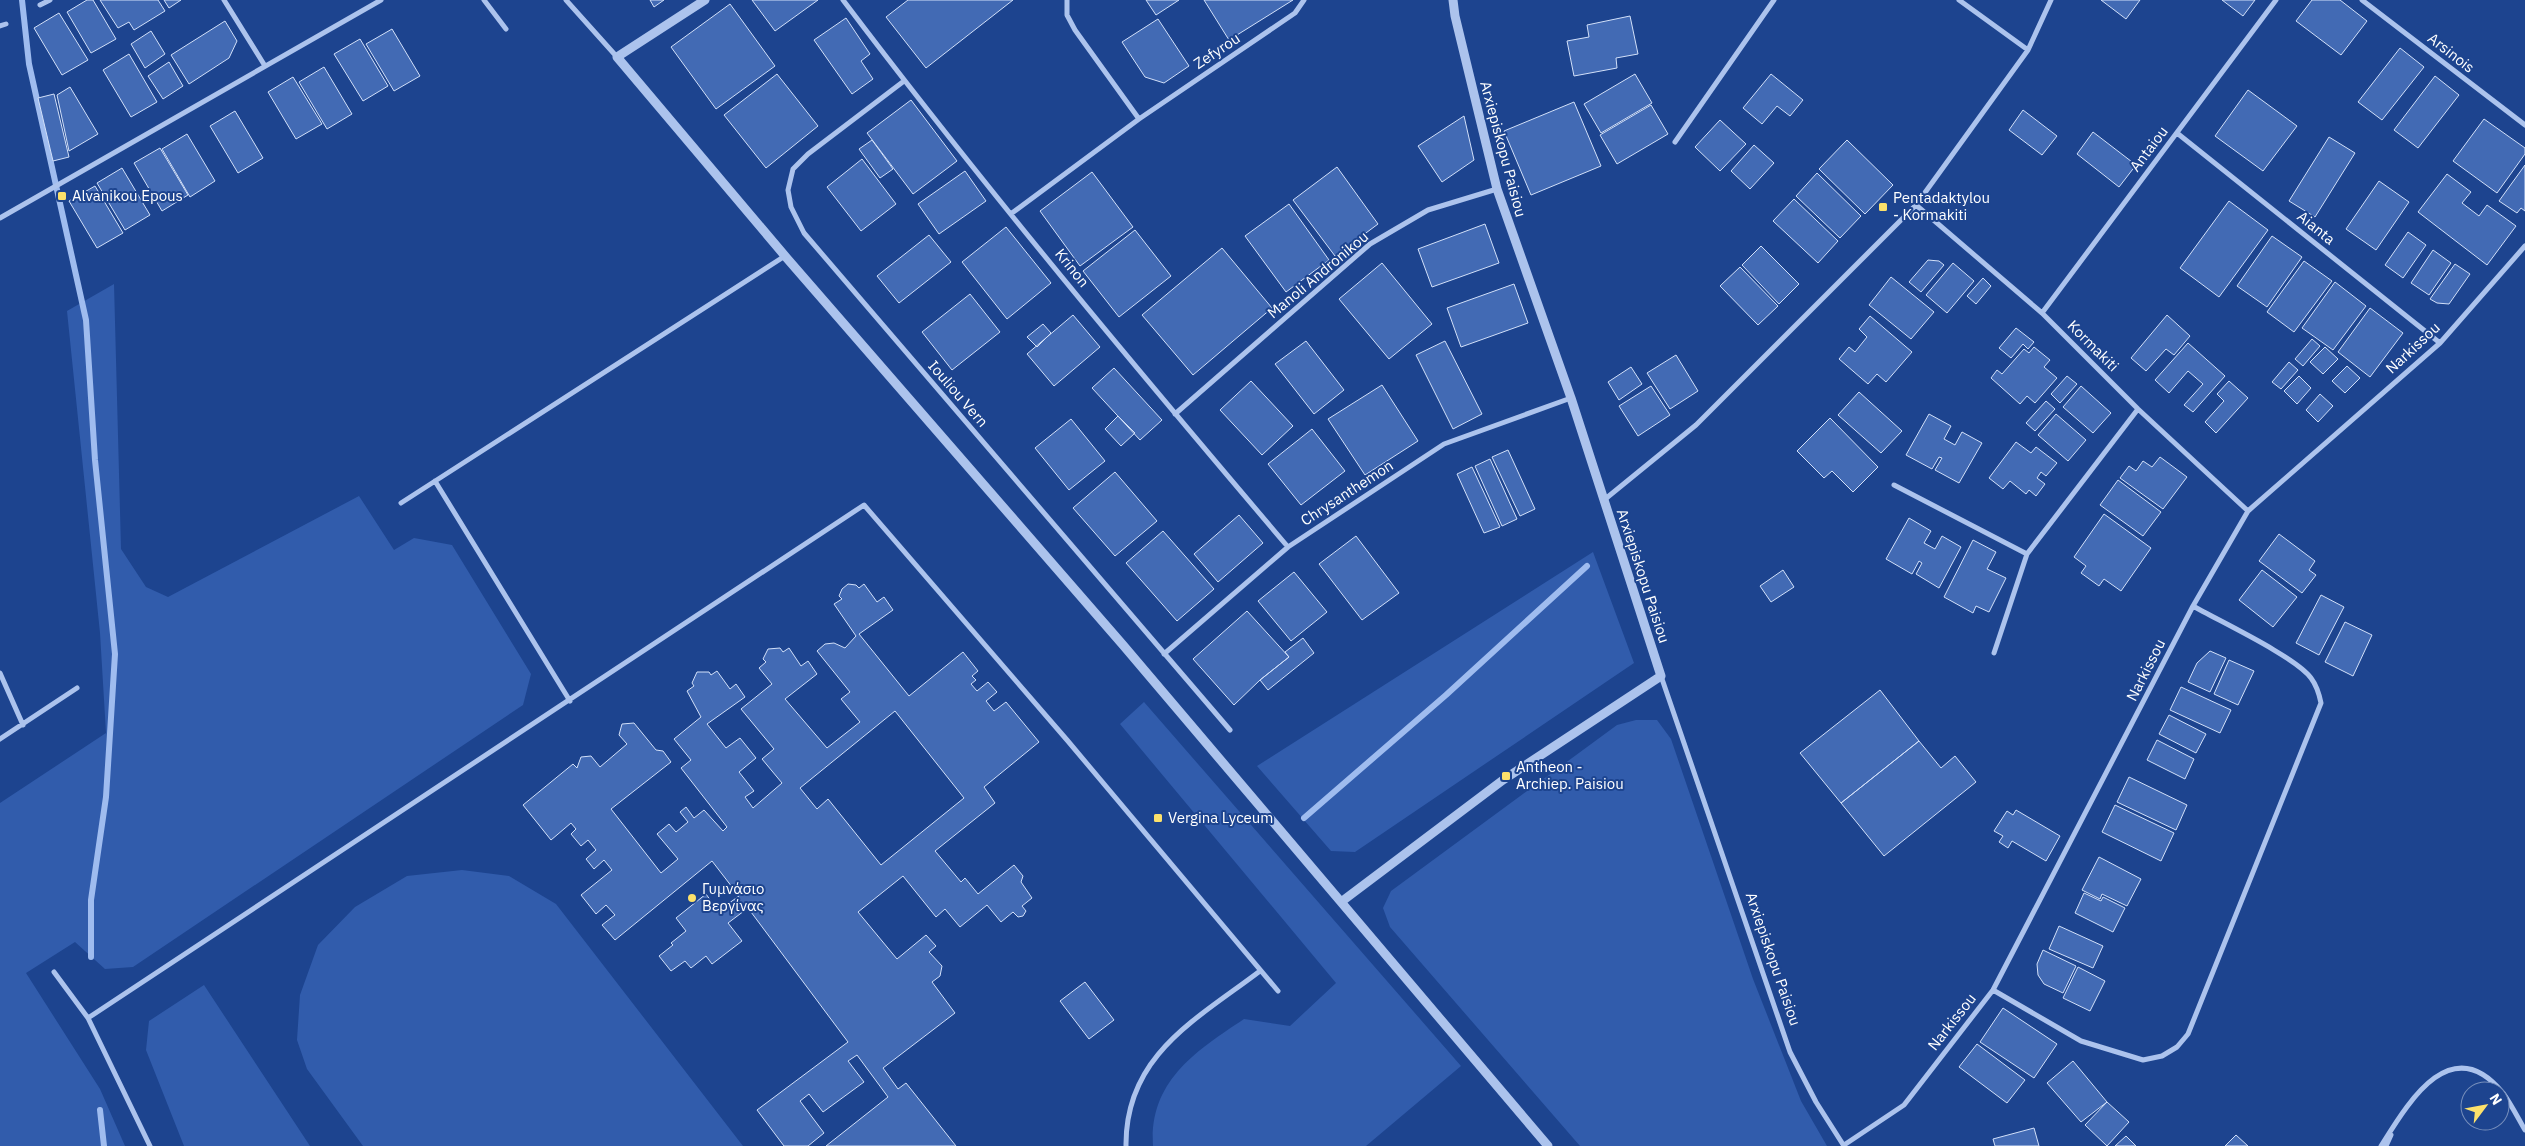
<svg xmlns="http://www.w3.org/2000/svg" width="2525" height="1146" viewBox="0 0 2525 1146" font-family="'IBM Plex Sans',sans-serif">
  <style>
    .green { fill: #315cac }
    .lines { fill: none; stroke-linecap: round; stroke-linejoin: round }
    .stream { stroke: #9fbcef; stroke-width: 6 }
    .building { fill: #426ab4; stroke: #d2e0f9; fill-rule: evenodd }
    .minor { stroke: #acc3ed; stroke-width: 5 }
    .tertiary { stroke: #acc3ed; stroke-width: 9 }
    .poi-dot { fill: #fce16b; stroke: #1d448f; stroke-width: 2 }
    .labels { text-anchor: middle; stroke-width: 4; stroke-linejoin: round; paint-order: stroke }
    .street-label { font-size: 15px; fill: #fff; stroke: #1d448f }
    .poi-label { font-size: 15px; fill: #fff; stroke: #1d448f; text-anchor: start }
  </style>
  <rect width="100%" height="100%" fill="#1d448f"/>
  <path class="green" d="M114 284 121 549 146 587 168 597 359 496 394 550 414 538 452 545 531 674 523 705 133 967 105 969 75 942 26 973 100 1089 125 1146H0V803L106 733 100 633 67 311Z
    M1593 552 1634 663 1355 852 1331 851 1257 766Z
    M1144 702 1461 1066 1366 1146H1153C1149 1081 1196 1051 1244 1019L1290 1026 1336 983 1120 724Z
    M1636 720H1657L1671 739 1753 979 1801 1101 1827 1146H1580L1390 927 1383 908 1391 891 1617 725Z
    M462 870 509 876 556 904 743 1146H363L307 1069 297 1040 300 995 318 945 355 907 407 876Z
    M204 985 310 1146H184L146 1050 149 1021Z"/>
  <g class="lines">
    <path class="stream" d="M22 0 29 64 86 320 95 460 115 654 106 797 91 900V957
      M1304 818 1446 695 1587 566
      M100 1110 104 1146"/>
  </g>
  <path class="building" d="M87 0H93L116 39 91 53 67 12Z
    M100 0H158L165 11 134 30 129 22 118 28Z
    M164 0H181L169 8Z
    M650 0H664L654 7Z
    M752 0H818L775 31Z
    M908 0H1013L926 68 886 17Z
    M1146 0H1179L1156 15Z
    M1204 0H1293L1229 40Z
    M2101 0H2140L2126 19Z
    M2222 0H2255L2243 16Z
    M2312 0H2340L2367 21 2341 55 2296 21Z
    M730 4 775 66 716 109 671 47Z
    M59 13 88 60 62 75 34 28Z
    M1630 16 1638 54 1616 58 1617 68 1574 76 1567 41 1589 37 1587 25Z
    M846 18 870 54 861 61 873 79 852 94 814 40Z
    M1158 19 1189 66 1164 83 1145 77 1122 42Z
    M225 21 237 41 229 58 189 84 171 55Z
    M392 29 420 76 394 91 366 44Z
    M151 31 165 54 145 68 131 44Z
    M360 39 388 86 363 101 334 54Z
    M2400 48 2424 67 2382 120 2358 102Z
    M129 54 157 102 131 117 103 70Z
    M169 62 183 86 163 99 148 76Z
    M324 67 352 114 327 129 299 82Z
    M777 74 818 126 766 168 724 115Z
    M1635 74 1652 103 1601 133 1584 104Z
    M1771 74 1803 100 1790 116 1777 106 1762 124 1743 108Z
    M2435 76 2459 95 2418 148 2394 130Z
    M293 77 322 124 296 139 268 92Z
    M70 87 98 134 69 151 57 95Z
    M2248 90 2297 126 2263 171 2215 136Z
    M54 94 69 157 53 161 38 98Z
    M911 100 957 161 913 194 867 133Z
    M1574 102 1601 166 1531 195 1504 131Z
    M1651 105 1668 134 1617 164 1600 135Z
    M2023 110 2057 136 2042 155 2009 130Z
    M235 111 263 158 238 173 210 126Z
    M1464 116 1474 160 1442 182 1418 146Z
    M2484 119 2525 148V154L2497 193 2453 161Z
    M1720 120 1746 144 1720 171 1695 147Z
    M2093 132 2136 165 2119 187 2077 154Z
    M187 134 215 181 190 197 162 149Z
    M2329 137 2355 153 2315 217 2289 201Z
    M872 140 893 169 880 178 859 149Z
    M1847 140 1893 185 1865 214 1819 169Z
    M1754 145 1774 163 1750 189 1731 171Z
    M160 148 188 195 162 211 134 163Z
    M862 159 896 204 861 231 827 187Z
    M2525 165V211L2521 208 2517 213 2499 201Z
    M1337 167 1378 224 1335 256 1293 200Z
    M122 168 150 215 125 230 97 183Z
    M965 171 986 201 939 234 918 204Z
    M1092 172 1133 227 1080 266 1040 211Z
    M1817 173 1861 216 1840 238 1796 196Z
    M2447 174 2471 192 2462 203 2479 216 2487 205 2516 226 2487 265 2418 212Z
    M2379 181 2409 202 2376 250 2346 229Z
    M95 186 123 233 97 248 69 201Z
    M1794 199 1838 241 1818 263 1773 221Z
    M2229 201 2268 230 2219 297 2180 268Z
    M1289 204 1329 260 1286 292 1245 236Z
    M1485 224 1499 263 1432 287 1418 249Z
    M1006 227 1051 283 1007 319 962 262Z
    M1135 230 1171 276 1119 317 1083 271Z
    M2408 232 2426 245 2403 278 2385 265Z
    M929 235 951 262 899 303 877 276Z
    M2272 236 2302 257 2267 307 2237 286Z
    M1761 246 1799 284 1779 304 1742 265Z
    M1222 248 1272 308 1193 375 1142 315Z
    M2433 250 2451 263 2429 295 2411 283Z
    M1928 260 1939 261 1944 265 1921 292 1909 282Z
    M2304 261 2332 281 2294 332 2267 312Z
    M1382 263 1432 324 1389 359 1339 299Z
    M1953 263 1974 281 1947 313 1926 295Z
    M2455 264 2470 274 2449 304 2437 303 2430 299Z
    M1740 267 1778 306 1758 325 1720 286Z
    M1891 277 1934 312 1911 339 1869 305Z
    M1983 278 1991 286 1976 304 1967 296Z
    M2335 282 2366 306 2333 350 2302 328Z
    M1514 284 1528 323 1461 347 1447 308Z
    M970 294 1000 332 952 370 922 332Z
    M2370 308 2403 333 2370 377 2338 352Z
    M1073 315 1100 347 1054 386 1027 354Z
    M2167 315 2190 336 2174 355 2166 349 2146 371 2131 358Z
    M1870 316 1912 352 1886 382 1877 374 1868 384 1839 359 1849 347 1855 352 1867 337 1859 329Z
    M1043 324 1051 333 1037 347 1027 337Z
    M2016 328 2034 342 2028 349 2023 344 2011 358 1999 348Z
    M2312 339 2320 346 2303 366 2295 359Z
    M1306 341 1344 390 1314 414 1275 364Z
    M1445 341 1482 414 1453 429 1416 355Z
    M2188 343 2225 376 2193 412 2184 405 2203 384 2188 371 2169 393 2155 380Z
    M2034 347 2050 360 2044 367 2057 378 2035 403 2027 396 2020 404 1991 378 1997 370 2002 374 2024 349 2029 353Z
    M2325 347 2338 359 2323 374 2310 362Z
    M1676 355 1698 391 1670 409 1647 373Z
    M2289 362 2298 370 2281 389 2272 382Z
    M2347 366 2360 378 2345 393 2332 381Z
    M1631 367 1642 384 1619 400 1608 382Z
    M1114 368 1162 420 1140 440 1092 388Z
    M2067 376 2077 384 2060 403 2051 394Z
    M2299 376 2311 388 2297 404 2284 391Z
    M1251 381 1293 426 1262 455 1220 410Z
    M2229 381 2248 398 2216 433 2205 422 2224 401 2217 394Z
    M1382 385 1418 441 1365 475 1328 419Z
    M1651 386 1670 415 1638 436 1619 406Z
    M2081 386 2111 413 2093 433 2063 407Z
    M1859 392 1902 431 1881 453 1838 415Z
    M2320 394 2333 406 2318 422 2306 410Z
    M2046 401 2055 409 2035 431 2026 423Z
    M1929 414 1951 426 1944 439 1955 445 1962 432 1982 443 1959 483 1935 470 1942 458 1939 457 1932 469 1906 455Z
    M2056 414 2086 440 2068 461 2038 435Z
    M1118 416 1135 433 1121 446 1105 429Z
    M1830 418 1878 467 1853 492 1832 471 1824 478 1797 451Z
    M1071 419 1105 461 1069 490 1035 448Z
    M1312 429 1345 471 1301 505 1268 464Z
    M2016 442 2031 453 2036 447 2057 463 2046 476 2041 472 2037 478 2045 484 2036 496 2029 490 2026 494 2010 481 2003 489 1989 478Z
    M1508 450 1535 509 1520 516 1492 457Z
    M2160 457 2187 477 2163 509 2120 478 2129 466 2136 471 2143 461 2152 467Z
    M1490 459 1517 519 1502 526 1475 466Z
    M1472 467 1500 527 1484 533 1457 474Z
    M1115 472 1157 521 1115 556 1073 508Z
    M2118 480 2161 512 2143 536 2100 505Z
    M2104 514 2151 548 2121 591 2104 579 2099 586 2081 573 2086 566 2074 557Z
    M1239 515 1263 543 1218 582 1194 554Z
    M1909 518 1931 531 1924 543 1935 549 1942 536 1961 547 1939 588 1916 574 1922 563 1919 561 1912 574 1886 559Z
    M1163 531 1214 589 1177 621 1126 563Z
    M2279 534 2315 561 2309 570 2316 575 2302 593 2259 561Z
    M1356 536 1399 593 1362 620 1319 564Z
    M1973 540 1996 552 1987 569 2006 578 1989 612 1976 606 1973 613 1944 597Z
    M1783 570 1794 587 1771 602 1760 586Z
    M2262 570 2297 597 2273 627 2239 600Z
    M1294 572 1327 612 1291 641 1258 601Z
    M848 584 856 585 859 588 864 584 877 602 884 597 893 610 859 634 909 696 963 652 978 671 972 676 976 680 971 684 977 691 988 682 997 692 986 701 994 711 1006 702 1039 742 984 787 995 803 935 851 961 882 965 878 978 894 1014 865 1023 876 1021 882 1032 898 1022 906 1026 911 1023 916 1018 917 1013 912 1001 922 987 905 960 927 945 909 936 917 903 876 858 912 897 959 926 935 936 946 929 952 942 966 940 976 932 982 955 1013 883 1068 898 1089 906 1083 956 1146H826L888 1097 857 1055 848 1061 864 1082 823 1112 809 1094 800 1101 824 1133 808 1146H784L757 1110 848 1042 748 908 728 923 742 941 712 964 706 956 691 968 685 961 671 971 659 956 673 945 671 943 686 931 676 918 706 894 718 911 739 896 712 861 615 940 602 925 615 915 606 905 596 914 581 895 612 870 604 860 594 869 586 859 596 850 588 840 581 846 571 834 576 829 571 823 551 840 523 805 573 764 577 768 581 757 591 756 600 767 627 744 619 735 622 724 634 723 656 750 663 751 671 762 611 809 661 873 678 859 657 834 669 824 676 832 688 822 680 812 686 807 694 818 704 810 723 831 727 827 681 768 691 760 674 739 701 717 687 691 694 686 692 683 697 672H709L711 675 717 671 730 689 736 684 745 697 707 724 726 748 740 738 756 758 739 772 754 791 745 797 753 808 782 783 762 759 774 749 741 709 772 684 759 668 766 662 763 659 768 649 780 648 783 652 789 648 801 666 808 661 817 674 785 699 827 748 860 722 841 699 850 692 817 651 825 644 834 643 845 648 856 636 834 604 842 599 839 596 842 589ZM895 711 964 798 881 865 828 799 817 809 800 788Z
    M2321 595 2344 607 2319 655 2296 643Z
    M1247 611 1289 657 1260 680 1234 705 1193 659Z
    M2345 622 2372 635 2353 676 2325 662Z
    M1303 638 1314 653 1268 690 1260 680 1289 657 1285 652Z
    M2210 651 2226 658 2210 692 2188 682 2197 663Z
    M2229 660 2254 671 2238 705 2214 694Z
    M2181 687 2231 710 2220 733 2170 710Z
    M1880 690 1919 741 1841 803 1800 753Z
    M2169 715 2206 734 2196 753 2159 734Z
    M2157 740 2194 759 2185 779 2147 760Z
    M1919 741 1941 768 1955 756 1976 782 1884 856 1841 803Z
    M2129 777 2187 805 2176 830 2117 802Z
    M2115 805 2174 833 2161 861 2102 832Z
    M2016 810 2060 836 2046 861 2012 841 2008 848 1999 842 2003 836 1994 831 2007 811 2013 815Z
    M2099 857 2141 879 2127 906 2102 894 2100 899 2082 890Z
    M2084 893 2101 901 2103 897 2125 908 2113 932 2075 913Z
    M2059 926 2103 946 2093 968 2049 949Z
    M2043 950 2076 966 2063 993 2044 984 2038 975 2037 964Z
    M2078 967 2105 981 2090 1011 2063 998Z
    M1085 982 1114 1020 1089 1039 1060 1001Z
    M2003 1008 2057 1044 2034 1078 1980 1042Z
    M1977 1044 2025 1080 2007 1103 1959 1067Z
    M2073 1061 2107 1102 2081 1122 2047 1083Z
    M2107 1102 2129 1122 2107 1146 2085 1125Z
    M2034 1128 2039 1146H1995L1993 1139Z
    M2236 1135 2248 1146H2225Z
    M2126 1136 2136 1146H2115Z"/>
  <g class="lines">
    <path class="minor" d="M224 0 265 66
      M484 0 506 29
      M566 0 617 57
      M843 0C985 188 1136 368 1288 547
      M1067 0V15L1075 30 1139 119
      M1959 0 2028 50
      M2362 0 2525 125
      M40 5 50 0
      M0 26 6 24
      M904 81 808 154 793 169 788 190 791 207 804 233 1230 730
      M2177 133 2440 343
      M1675 142 1774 0
      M1916 205 2042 313 2138 409 2248 511
      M1012 213 1139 119 1295 13 1304 0
      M0 218 381 0
      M2042 313 2276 0
      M1175 414 1370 244 1428 210 1497 189
      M435 481 570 701
      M1894 485 2027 554
      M1604 500 1696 425 1916 205 2028 50 2051 0
      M401 503 785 256
      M1994 653 2027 554 2138 409
      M1164 654 1288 547 1444 444 1571 398
      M0 673 23 725
      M1661 676 1790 1052 1816 1102 1844 1146
      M0 739 77 688
      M54 972 88 1018 150 1146
      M1993 990 2081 1041 2143 1060 2162 1056 2177 1047 2188 1034 2321 703C2319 693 2317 686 2311 678 2296 657 2219 621 2193 606
      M88 1018 864 505 1067 740 1278 991
      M1844 1145 1904 1105 1993 990 2193 606 2248 511 2440 343 2525 246
      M1126 1146C1125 1055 1197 1019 1260 971
      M2381 1146C2408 1103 2451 1029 2503 1093 2511 1104 2518 1118 2525 1130
      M2386 1146 2391 1135"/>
    <path class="tertiary" d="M705 0 617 57 785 256 1123 645 1548 1146
      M1341 902 1503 780 1661 676 1571 398 1497 189 1455 16 1453 0"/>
  </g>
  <g class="poi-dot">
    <rect x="57" y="191" width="10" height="10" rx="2.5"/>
    <rect x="1878" y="202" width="10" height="10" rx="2.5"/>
    <rect x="1501" y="771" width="10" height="10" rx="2.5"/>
    <rect x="1153" y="813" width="10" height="10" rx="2.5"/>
    <circle cx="692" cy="898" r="5"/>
  </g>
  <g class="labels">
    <g class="street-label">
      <text transform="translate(1217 51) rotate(-34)" y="5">Zefyrou</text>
      <text transform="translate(2451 53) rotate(38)" y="5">Arsinois</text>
      <text transform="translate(1503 149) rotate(75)" y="5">Arxiepiskopu Paisiou</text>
      <text transform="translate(2149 149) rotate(-53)" y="5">Antaiou</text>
      <text transform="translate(2316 228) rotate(39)" y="5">Aianta</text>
      <text transform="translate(1072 268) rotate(51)" y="5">Krinon</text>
      <text transform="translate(1318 275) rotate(-40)" y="5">Manoli Andronikou</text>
      <text transform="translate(2093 346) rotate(45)" y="5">Kormakiti</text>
      <text transform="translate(2413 348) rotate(-43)" y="5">Narkissou</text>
      <text transform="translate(958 394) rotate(49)" y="5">Iouliou Vern</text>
      <text transform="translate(1347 493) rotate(-33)" y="5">Chrysanthemon</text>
      <text transform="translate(1643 576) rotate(72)" y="5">Arxiepiskopu Paisiou</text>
      <text transform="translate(2146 670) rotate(-63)" y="5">Narkissou</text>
      <text transform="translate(1773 959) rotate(71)" y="5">Arxiepiskopu Paisiou</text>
      <text transform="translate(1952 1022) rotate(-52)" y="5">Narkissou</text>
    </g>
    <g class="poi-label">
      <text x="72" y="201">Alvanikou Epous</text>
      <text x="1893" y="203">Pentadaktylou<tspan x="1893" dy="17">- Kormakiti</tspan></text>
      <text x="1516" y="772">Antheon -<tspan x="1516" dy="17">Archiep. Paisiou</tspan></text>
      <text x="1168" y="823">Vergina Lyceum</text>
      <text x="702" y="894">Γυμνάσιο<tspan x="702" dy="17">Βεργίνας</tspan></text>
    </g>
  </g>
  <g transform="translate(2485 1106) rotate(58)"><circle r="24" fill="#1d448f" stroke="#778fbc"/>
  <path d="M0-4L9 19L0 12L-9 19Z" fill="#fce16b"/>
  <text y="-8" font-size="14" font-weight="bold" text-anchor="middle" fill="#ffffff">N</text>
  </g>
</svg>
